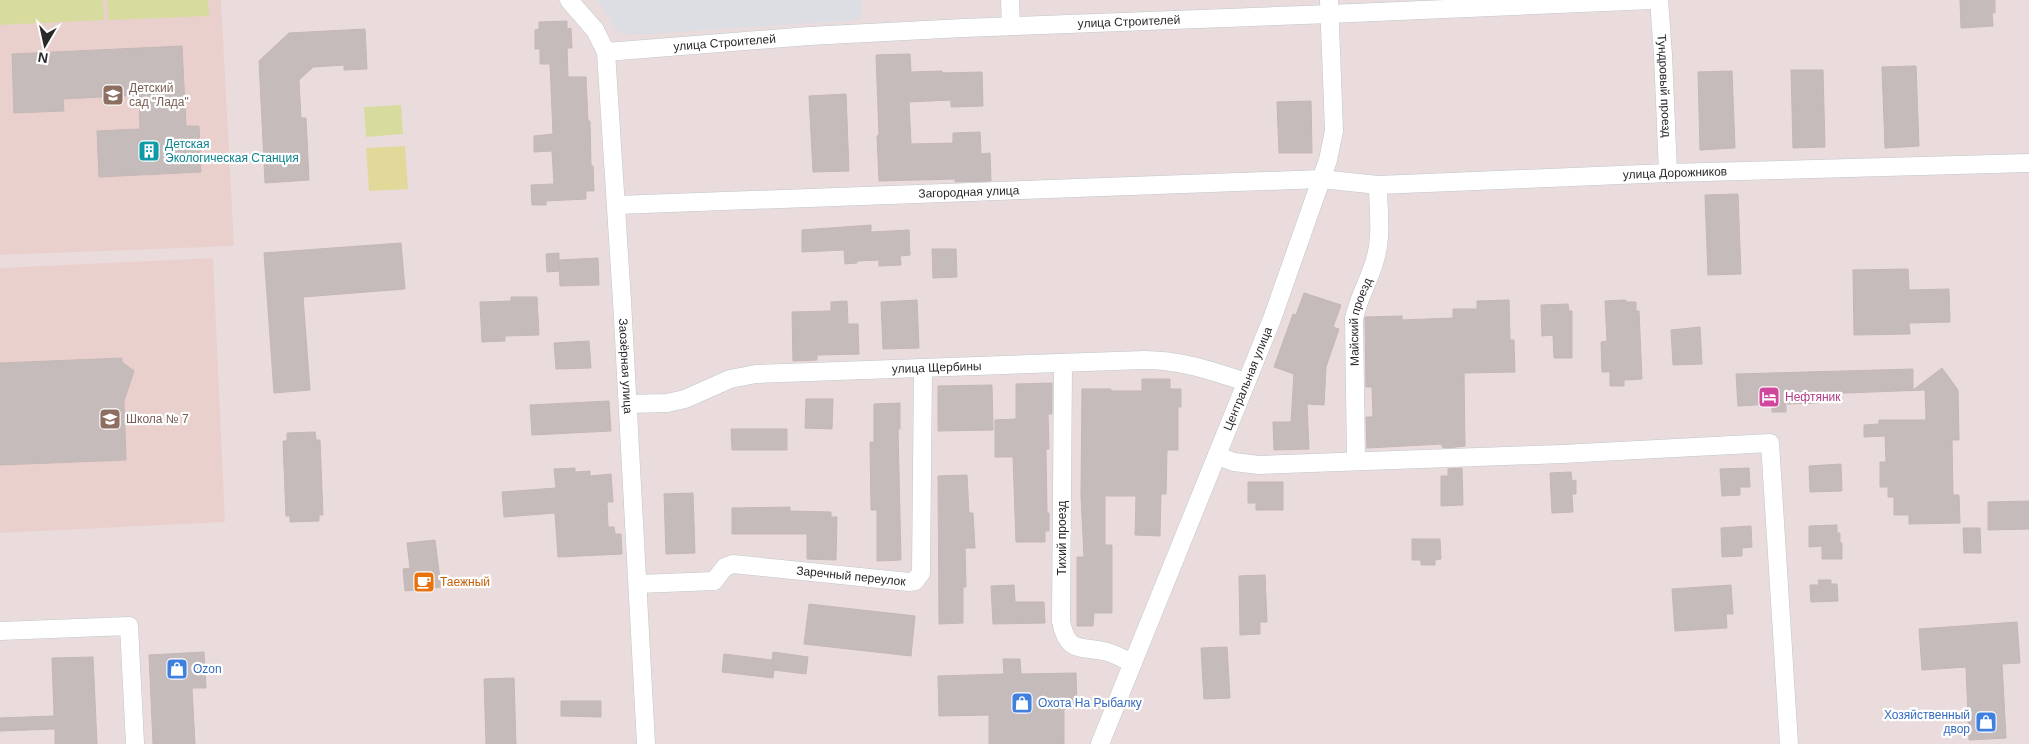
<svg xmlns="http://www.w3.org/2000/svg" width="2029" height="744" viewBox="0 0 2029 744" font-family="Helvetica,sans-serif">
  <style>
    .industrial { fill: #dcdee3 }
    .education { fill: #ead0cd }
    .green { fill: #d7dc9e }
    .pitch { fill: #e2d89a }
    .building { fill: #c6bbbb; stroke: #c5b7b6 }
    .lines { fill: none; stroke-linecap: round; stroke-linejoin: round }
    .street-casing { stroke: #bec7cb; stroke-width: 19 }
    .street { stroke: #fff; stroke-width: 18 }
    .labels { text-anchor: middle; stroke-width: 4.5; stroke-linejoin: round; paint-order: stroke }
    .street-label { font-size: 12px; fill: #292929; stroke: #fff }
    .education-label { font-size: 12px; fill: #785e54; stroke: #fff; text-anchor: start }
    .culture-label { font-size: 12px; fill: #0d838f; stroke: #fff; text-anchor: start }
    .hotel-label { font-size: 12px; fill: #b23c85; stroke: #fff; text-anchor: start }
    .food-label { font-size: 12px; fill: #c56008; stroke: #fff; text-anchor: start }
    .shop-label { font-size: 12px; fill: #366cbe; stroke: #fff; text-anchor: start }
  </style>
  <rect width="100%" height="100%" fill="#eadcdd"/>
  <path class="industrial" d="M596 0H862L861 20 632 35 618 32 614 28 604 10Z"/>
  <path class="education" d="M0 0H221L234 246 0 255Z
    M213 258 225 522 0 533V268Z"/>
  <path class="green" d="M0 0H103L104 20 0 25Z
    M107 0H208L209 16 108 20Z
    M401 105 403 134 366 137 364 107Z"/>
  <path class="pitch" d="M405 146 408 189 369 191 366 148Z"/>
  <path class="building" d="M1960 0H1995V13H1992L1993 26 1961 28Z
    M567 21V29L571 28 572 48H567L568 77H586L588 121H590L591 166H593L594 191H586V199L546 201V205H532L531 185 554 184 552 151 534 152V136L553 134 550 64H540V49H535V30L539 29V22Z
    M365 29 367 69 344 70V65L313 67 299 80 301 118H306L309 180 265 183 259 61 289 33Z
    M182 46 186 126H199L201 172 99 177 97 131 140 129 139 95 63 99 64 111 14 113 12 54Z
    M910 54 911 72 942 71V73L982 72 983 106 951 107V100L909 102 911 144 953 143V133L980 132 981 154 990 153 991 181 955 182V179L879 181 877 136 879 135 876 55Z
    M1916 66 1919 146 1885 148 1882 67Z
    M1791 70H1823L1825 147 1793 148Z
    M1732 71 1735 148 1700 150 1698 72Z
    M846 94 849 171 813 172 809 96Z
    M1311 101 1312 153H1279L1277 102Z
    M1738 194 1741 274 1708 275 1705 195Z
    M871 225V232L909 230 910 255 900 256 901 265 879 266V260L857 261V263L845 264 844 250 802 252V230Z
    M401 243 405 289 303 297 310 390 274 393 264 253Z
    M932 249H956L957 277 933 278Z
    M559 253V271L547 272 546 254Z
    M598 258 599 285 560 286 559 260Z
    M1908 269 1909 290 1949 289 1950 322 1909 323 1910 334 1854 335 1853 270Z
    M1304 293 1341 305 1333 327 1339 329 1326 367 1324 405 1307 404 1309 449 1274 450 1273 422H1291L1294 374 1274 367 1293 314 1296 315Z
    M511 297H537L539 335 505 336V341L482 342 480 302 511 301Z
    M917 300 919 348 883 349 881 302Z
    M1509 300 1510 340H1514L1515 372 1464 373 1465 446 1447 448 1442 447V444L1367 448 1366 417H1373L1372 387H1366L1365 317 1402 316V320L1453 318V309H1477V301Z
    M1626 300V302H1636V311H1639L1642 379 1624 380V386H1610V372H1602L1601 342 1607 341 1605 301Z
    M847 301 848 324H858L859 354 817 355V360L793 361 792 312 831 311V302Z
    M1568 304 1569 311H1572V358H1554L1553 335 1542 336 1541 305Z
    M1700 327 1702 364 1673 365 1671 330Z
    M589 341 591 368 556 369 554 343Z
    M122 358V362L134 371 124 401 126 460 0 465V363Z
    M1942 368 1958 390 1959 440H1952L1953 495H1959L1960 523 1909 524V515H1894V497H1888V487H1880V462H1886L1885 436 1864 437V425L1879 424V420H1926L1925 390 1819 394V403L1786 404V412H1772V404L1738 406 1736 374 1913 369V390Z
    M1142 379H1170V389H1181V407H1178V450H1167L1166 494H1161L1160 536 1135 535 1136 496H1105V545H1112V613H1094L1093 626H1077V557H1084L1081 496 1082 389H1111V391H1142Z
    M1052 383V414H1048L1049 449H1046L1047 513H1049V531H1045V542H1016L1013 457H995V420L1016 419V384Z
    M992 385 993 430 938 431V386Z
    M806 399H833L832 429 805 428Z
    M609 401 611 431 532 435 530 405Z
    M900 403V429H898L901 560 877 561V510H871L870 442H874V404Z
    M731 429H787V450H732Z
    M315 432 316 440H320L323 515H319V521L290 522V516H286L283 441H287V433Z
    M1841 464 1842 491 1810 492 1809 466Z
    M575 468V472L590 471V476L611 474 613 502H607L608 527H614L615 534H621L622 554 558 557 555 513 504 517 502 492 556 488 554 469Z
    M1462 468 1463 505 1441 506V476H1448V469Z
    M1749 468 1750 487H1740V495L1722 496 1720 469Z
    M1571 472 1572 481 1576 480V494H1572L1573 512 1552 513 1550 473Z
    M967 475 969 513H973L975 548H965L966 587H963V623L939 624 938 476Z
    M1248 482H1283V510H1256V503H1248Z
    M693 493 695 553 666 554 664 494Z
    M2029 501V529L1988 530V502Z
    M790 507V511L831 512V517H837L836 560 807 559V534H732V508Z
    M1837 525V533H1840V543H1842V559H1822V546L1809 547V526Z
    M1751 526 1752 547 1742 548V556L1722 557 1721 528Z
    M1963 528H1980L1981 553H1964Z
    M1412 539H1440L1441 559 1435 560V565H1421V560H1412Z
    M435 540 441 587 405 591 403 569 410 568 407 543Z
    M1265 575 1267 622H1260V634L1240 635 1239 576Z
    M1818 580H1831V584H1837L1838 601 1811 602 1810 585H1819Z
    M1014 585 1015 602H1044L1045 623 993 624 991 586Z
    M1731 585 1733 614H1726L1727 628 1675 631 1672 589Z
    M809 604 915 616 911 656 804 644Z
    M2017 622 2020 663 2002 664 2006 738 1969 740 1966 667 1922 670 1919 629Z
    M1227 647 1230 698 1204 699 1201 648Z
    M204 652 206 688H192L195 744H153L149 655Z
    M773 652 808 657 806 674 774 670 773 678 722 672 724 654 772 660Z
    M93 657 97 744H55V729L0 731V718L54 716 52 658Z
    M1003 659H1020L1021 674 1076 673 1077 708 1064 709V744H989V715L939 716 938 676 1004 674Z
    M514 678 516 744H486L484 679Z
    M561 701H601V717L561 716Z"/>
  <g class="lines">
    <g class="street-casing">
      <g id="street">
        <path id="s1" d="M569 0 595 30 606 52 622 301 646 744"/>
        <path d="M1010 0 1011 26"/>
        <path id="s2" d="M1659 0 1663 55 1668 173"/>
        <path id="s3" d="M606 52 809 36 963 28 1330 14 1652 0"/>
        <path id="s4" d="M617 205 1321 179 1378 185 1668 173 2029 163"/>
        <path d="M1063 363 1061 621C1067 652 1078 646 1103 651 1114 653 1123 659 1133 663"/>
        <path id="s5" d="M628 404 667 403 685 399 730 379 756 374 1144 360C1181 360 1212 371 1246 382"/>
        <path d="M1217 456 1234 462 1259 465 1562 454 1770 443 1789 744"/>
        <path id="s6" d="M1356 461 1354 319C1358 297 1371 278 1376 256 1382 234 1378 208 1378 185"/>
        <path id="s7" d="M639 584 714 581 725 567 733 564 909 582 915 581 921 573 923 368"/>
        <path d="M0 631 129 626 135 744"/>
        <path id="s8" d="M1100 744 1272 319 1328 160 1334 131 1329 0"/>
      </g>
    </g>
    <use href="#street" class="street"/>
  </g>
  <defs>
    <g id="school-square" transform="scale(1.125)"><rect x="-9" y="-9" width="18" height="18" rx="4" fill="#8d6e63" stroke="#fff"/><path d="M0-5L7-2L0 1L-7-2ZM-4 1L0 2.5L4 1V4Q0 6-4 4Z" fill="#fff"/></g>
    <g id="building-square" transform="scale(1.125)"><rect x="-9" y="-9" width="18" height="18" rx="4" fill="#0f9aa8" stroke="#fff"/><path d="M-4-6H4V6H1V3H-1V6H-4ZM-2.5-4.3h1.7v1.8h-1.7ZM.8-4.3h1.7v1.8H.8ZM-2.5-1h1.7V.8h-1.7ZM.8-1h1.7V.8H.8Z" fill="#fff"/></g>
    <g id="hotel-square" transform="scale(1.125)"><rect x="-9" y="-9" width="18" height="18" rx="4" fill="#d1479c" stroke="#fff"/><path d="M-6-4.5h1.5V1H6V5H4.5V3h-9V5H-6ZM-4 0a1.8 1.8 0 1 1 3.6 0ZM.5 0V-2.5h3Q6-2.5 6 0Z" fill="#fff"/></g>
    <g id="cafe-square" transform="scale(1.125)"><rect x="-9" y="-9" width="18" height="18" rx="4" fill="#e8710a" stroke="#fff"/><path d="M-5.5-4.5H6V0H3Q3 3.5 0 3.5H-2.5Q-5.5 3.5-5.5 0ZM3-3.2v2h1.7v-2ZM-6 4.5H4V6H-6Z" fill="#fff"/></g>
    <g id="shop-square" transform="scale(1.125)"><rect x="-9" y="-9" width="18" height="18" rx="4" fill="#3f7fe0" stroke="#fff"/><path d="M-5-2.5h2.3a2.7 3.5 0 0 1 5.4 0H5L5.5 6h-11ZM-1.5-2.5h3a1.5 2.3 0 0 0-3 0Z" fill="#fff"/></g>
  </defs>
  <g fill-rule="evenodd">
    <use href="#school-square" x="113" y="95"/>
    <use href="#building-square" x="149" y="151"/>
    <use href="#hotel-square" x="1769" y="397"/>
    <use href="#school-square" x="110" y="419"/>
    <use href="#cafe-square" x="424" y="582"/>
    <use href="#shop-square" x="177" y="669"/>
    <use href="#shop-square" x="1022" y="703"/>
    <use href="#shop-square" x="1986" y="722"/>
  </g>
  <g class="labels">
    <g class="street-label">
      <text dy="4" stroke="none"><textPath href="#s3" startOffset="524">улица Строителей</textPath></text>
      <text dy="4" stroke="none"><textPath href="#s3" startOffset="119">улица Строителей</textPath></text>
      <text dy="4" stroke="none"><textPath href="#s2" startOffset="86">Тундровый проезд</textPath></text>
      <text dy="4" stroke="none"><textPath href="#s4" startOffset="1059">улица Дорожников</textPath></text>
      <text dy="4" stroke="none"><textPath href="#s4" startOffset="352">Загородная улица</textPath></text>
      <text dy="4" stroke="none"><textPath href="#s6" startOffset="140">Майский проезд</textPath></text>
      <text dy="4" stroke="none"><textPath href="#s1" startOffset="379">Заозёрная улица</textPath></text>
      <text dy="4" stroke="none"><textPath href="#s5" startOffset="314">улица Щербины</textPath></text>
      <text dy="4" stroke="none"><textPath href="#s8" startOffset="394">Центральная улица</textPath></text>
      <text transform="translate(1062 538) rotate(-90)" y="4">Тихий проезд</text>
      <text dy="4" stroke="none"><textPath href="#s7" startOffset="220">Заречный переулок</textPath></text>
    </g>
    <g class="education-label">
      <text x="129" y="92">Детский<tspan x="129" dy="14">сад "Лада"</tspan></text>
      <text x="126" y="423">Школа № 7</text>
    </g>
    <g class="culture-label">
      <text x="165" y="148">Детская<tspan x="165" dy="14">Экологическая Станция</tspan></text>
    </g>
    <g class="hotel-label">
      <text x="1785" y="401">Нефтяник</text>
    </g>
    <g class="food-label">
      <text x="440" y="586">Таежный</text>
    </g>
    <g class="shop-label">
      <text x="193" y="673">Ozon</text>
      <text x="1038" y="707">Охота На Рыбалку</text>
      <text x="1970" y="719" text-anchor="end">Хозяйственный<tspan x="1970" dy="14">двор</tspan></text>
    </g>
  </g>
  <g transform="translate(45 45) rotate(189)" stroke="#ffffff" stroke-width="4" paint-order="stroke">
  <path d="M0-4L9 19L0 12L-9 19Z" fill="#292929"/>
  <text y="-8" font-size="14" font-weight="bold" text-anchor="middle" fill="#292929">N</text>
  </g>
</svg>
